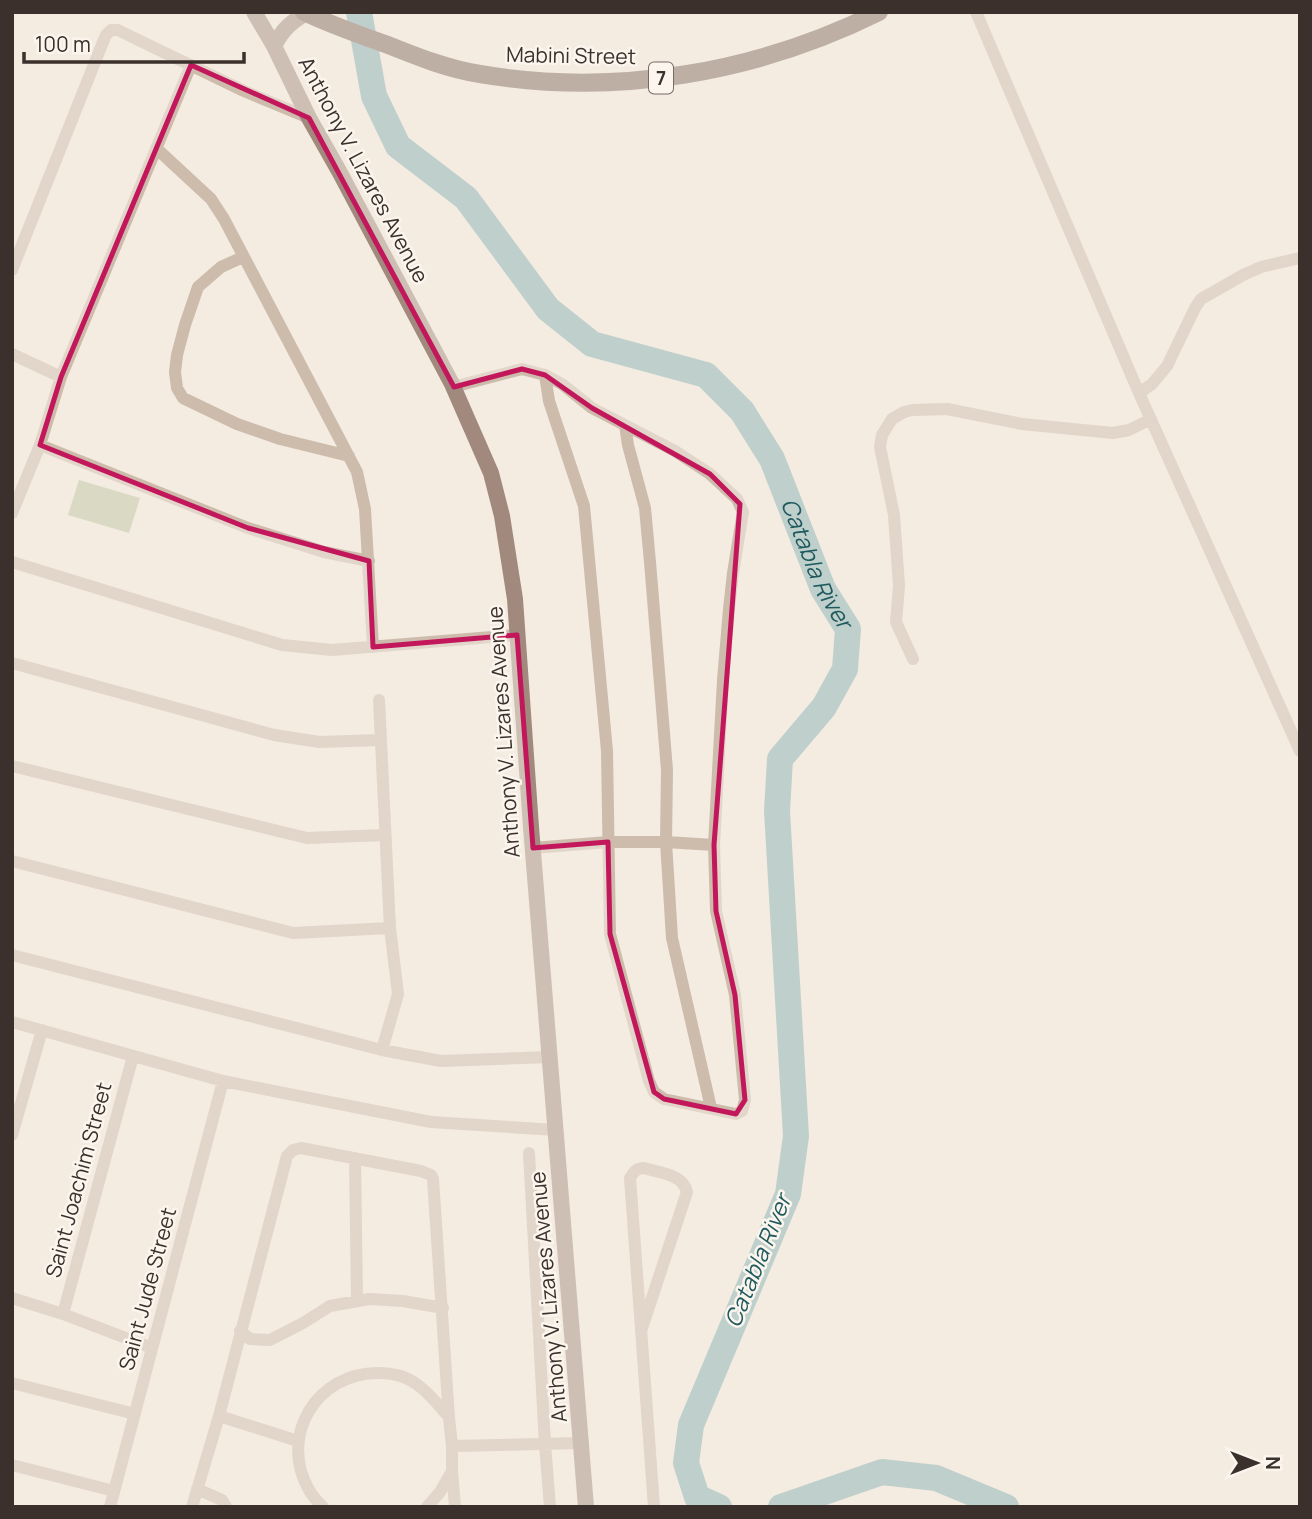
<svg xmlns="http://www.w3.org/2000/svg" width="1312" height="1519" viewBox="0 0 1312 1519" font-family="Manrope,sans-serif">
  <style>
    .green { fill: #b8c4a0 }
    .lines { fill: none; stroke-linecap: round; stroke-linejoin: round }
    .river { stroke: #7fb0b2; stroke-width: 26 }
    .street { stroke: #cdbbac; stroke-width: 12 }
    .secondary { stroke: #a18a7d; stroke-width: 16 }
    .primary { stroke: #7d675c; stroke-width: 18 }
    .marked { fill: none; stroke: #c2185b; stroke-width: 5; stroke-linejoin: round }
    .labels { text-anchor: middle; stroke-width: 5; stroke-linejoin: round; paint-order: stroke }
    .shield { fill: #fbf5ee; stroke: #756b66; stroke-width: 2 }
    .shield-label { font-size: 19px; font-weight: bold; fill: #3b302b }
    .street-label { font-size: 21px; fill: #3b302b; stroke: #fbf5ee }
    .water-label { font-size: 23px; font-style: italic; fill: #1f5a5e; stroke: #fbf5ee }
  </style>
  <rect width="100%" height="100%" fill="#f4ebe1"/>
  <path class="green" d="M79 480 140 498 129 533 68 515Z"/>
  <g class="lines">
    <g class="river">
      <path id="s1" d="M359 12 374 96 398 146 466 198 548 309 592 344 706 375 742 411 772 459 823 589 848 629 845 669 824 707 780 759 777 811 796 1136 788 1194 691 1425 686 1463 697 1497 719 1507"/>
      <path d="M781 1507 882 1472 936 1478 1006 1507"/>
    </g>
    <path class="street" d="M976 12 1139 393 1300 751
      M156 148 211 199 224 219 357 472 365 509 373 647
      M243 257 221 267 198 287 185 325 177 355 175 372 177 388 183 398 237 424 280 439 349 456
      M12 270 103 42 106 35 111 30H118L128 35 244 91 309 118
      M12 354 61 377
      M453 387 522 369 545 375 562 384 592 408 675 451 710 474 737 499 743 512 733 573 729 609 723 680 714 845 716 911 735 995 745 1100 742 1111 736 1114 664 1099 654 1092 649 1081 610 934 607 751 584 506 549 401 545 375
      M1139 393 1152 384 1167 366 1195 308 1201 299 1243 275 1261 267 1300 258
      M625 425 628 445 645 508 650 562 667 770 666 842 672 938 711 1108
      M40 445 248 528 324 552 369 561
      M12 513 40 445 61 377 191 65
      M12 562 282 645 332 650 517 635
      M913 659 896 622 899 586 894 515 880 447 882 435 892 419 904 412 913 410 947 409 1022 424 1113 433 1129 430 1151 419
      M12 663 274 735 319 742 380 740
      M379 700 390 928 398 994 382 1050
      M12 766 307 838 385 835
      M533 848 608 842H666L714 845
      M12 861 293 933 390 928
      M12 955 382 1050 441 1061 550 1057
      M12 1022 223 1081 431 1122 556 1130
      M12 1135 42 1030
      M529 1153 545 1444 550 1507
      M355 1158 357 1301
      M12 1298 63 1314 152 1348
      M63 1314 133 1056
      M240 1331 250 1339 270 1340 303 1323 330 1306 369 1299 403 1301 443 1308
      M641 1331 687 1192C683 1174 660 1173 644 1168 636 1168 634 1172 630 1178L654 1507
      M12 1383 135 1414
      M219 1416 298 1441
      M452 1446 581 1443
      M12 1465 114 1491
      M197 1489 222 1500 226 1507
      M110 1507 223 1081
      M192 1507 219 1416 287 1156 293 1150 301 1148 421 1171 431 1175 433 1179 449 1418 452 1446V1471L455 1507
      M323 1507C318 1502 312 1496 309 1490 278 1436 317 1372 379 1373 391 1373 405 1376 415 1383 429 1392 438 1405 449 1417
      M427 1507 440 1492 451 1473"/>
    <path class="secondary" d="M254 12 274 46 309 118 339 171 452 384 491 473 502 516 515 599 531 827 586 1507
      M274 46C283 29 290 23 306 13"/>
    <path class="primary" d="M304 12C331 25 360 35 388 45 418 57 448 69 480 74 616 97 756 73 879 12"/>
  </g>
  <path d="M0 0H1312V1519H0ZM191 65 309 118 454 387 522 369 545 375 592 408 710 474 740 504 714 845 716 911 735 995 745 1100 736 1114 664 1099 654 1092 610 934 608 842 533 848 517 635 373 647 369 561 248 528 40 445 61 377Z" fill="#f4ebe1" fill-opacity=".55" fill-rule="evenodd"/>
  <path class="marked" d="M191 65 309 118 454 387 522 369 545 375 592 408 710 474 740 504 714 845 716 911 735 995 745 1100 736 1114 664 1099 654 1092 610 934 608 842 533 848 517 635 373 647 369 561 248 528 40 445 61 377Z"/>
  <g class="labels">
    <rect class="shield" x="649" y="62.5" width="24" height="31" rx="5"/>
    <g class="shield-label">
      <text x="661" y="85">7</text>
    </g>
    <g class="street-label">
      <text transform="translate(571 56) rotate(1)" y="7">Mabini Street</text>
      <text transform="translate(363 170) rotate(62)" y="7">Anthony V. Lizares Avenue</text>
      <text transform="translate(504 732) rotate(-94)" y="7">Anthony V. Lizares Avenue</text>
      <text transform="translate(79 1180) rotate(-75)" y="7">Saint Joachim Street</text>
      <text transform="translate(148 1289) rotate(-75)" y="7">Saint Jude Street</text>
      <text transform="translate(549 1297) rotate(-95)" y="7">Anthony V. Lizares Avenue</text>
    </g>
    <g class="water-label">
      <text dy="8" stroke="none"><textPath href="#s1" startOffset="760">Catabla River</textPath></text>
      <text transform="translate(758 1261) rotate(-68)" y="8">Catabla River</text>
    </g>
  </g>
  <rect width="1312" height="1519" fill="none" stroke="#3b302b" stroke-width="28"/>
  <g transform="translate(1256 1463) rotate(90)" stroke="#fbf5ee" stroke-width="5" paint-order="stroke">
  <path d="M0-5L12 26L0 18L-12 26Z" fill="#3b302b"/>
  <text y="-10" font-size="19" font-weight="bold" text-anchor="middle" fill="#3b302b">N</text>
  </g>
  <path d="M24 52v10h220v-10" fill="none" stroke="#3b302b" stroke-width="3.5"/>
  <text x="35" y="52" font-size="21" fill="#3b302b" stroke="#fbf5ee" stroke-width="5" paint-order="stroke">100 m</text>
</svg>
